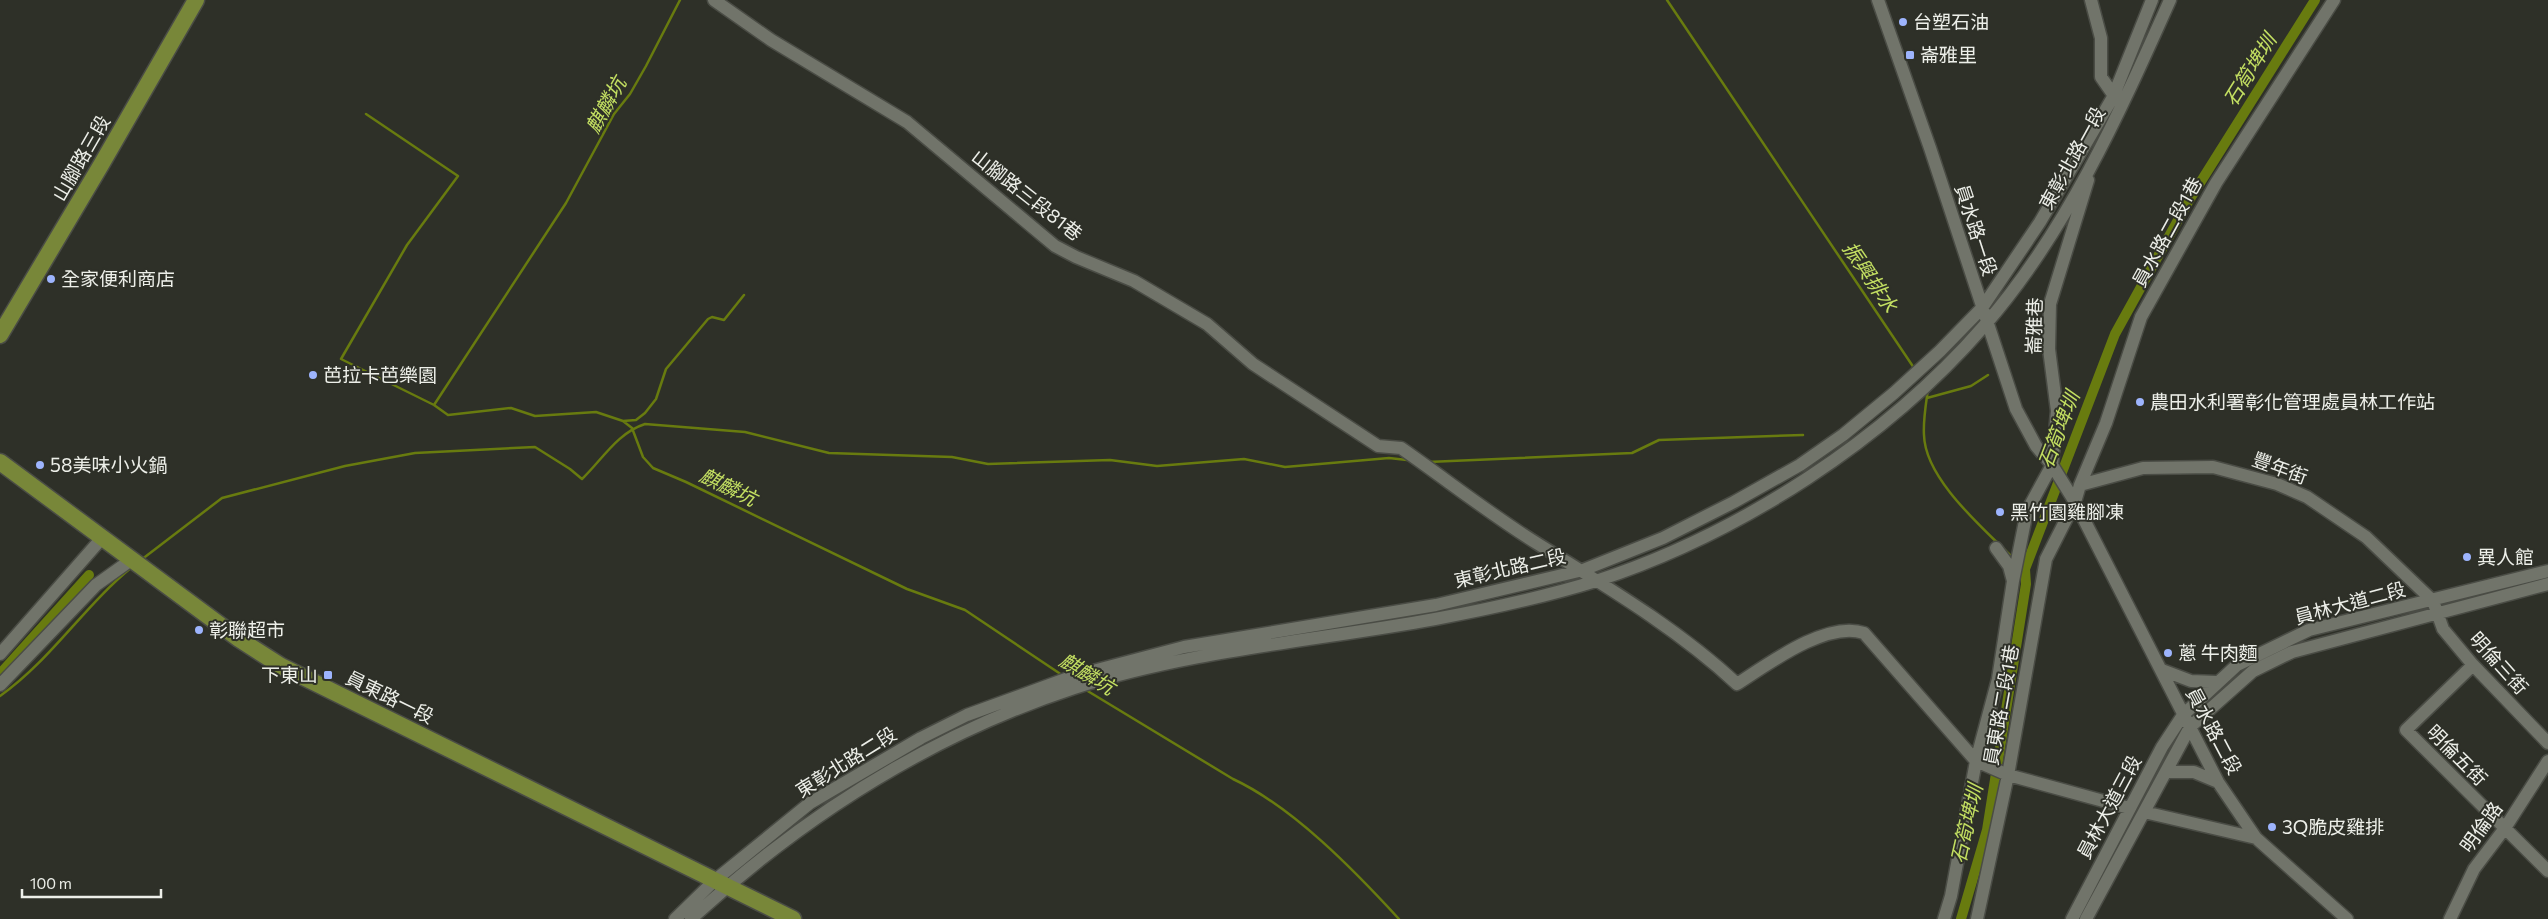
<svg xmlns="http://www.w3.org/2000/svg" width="2548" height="919" viewBox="0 0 2548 919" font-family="Commissioner,'Noto Sans TC',sans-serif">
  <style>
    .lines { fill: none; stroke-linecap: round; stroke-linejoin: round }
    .stream { stroke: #687b0f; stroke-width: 2.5 }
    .canal { stroke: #687b0f; stroke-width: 10 }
    .minor-casing { stroke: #4a4c45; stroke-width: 15 }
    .major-casing { stroke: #4a4c45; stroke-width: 19 }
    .minor { stroke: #71746a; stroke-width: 12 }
    .major { stroke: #788739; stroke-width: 16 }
    .poi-dot { fill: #9db4fd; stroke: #2e3028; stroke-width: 2 }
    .labels { text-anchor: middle; stroke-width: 4; stroke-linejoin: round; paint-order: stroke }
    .poi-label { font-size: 19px; fill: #edefe9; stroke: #2e3028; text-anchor: start }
    .street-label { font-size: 19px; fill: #edefe9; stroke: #2e3028 }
    .water-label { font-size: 20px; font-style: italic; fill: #c4e062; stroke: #2e3028 }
  </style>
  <rect width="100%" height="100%" fill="#2e3028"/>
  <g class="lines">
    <path class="stream" d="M680 0 646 66 630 94 614 114 566 203 434 405 448 415 511 408 535 416 596 412 623 421 632 428 643 457 653 468 686 482 907 589 965 610 1062 675
      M1667 0 1914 368
      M366 114 458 176 407 245 341 359 434 405
      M1928 389C1926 404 1923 420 1924 435 1925 479 1983 528 2012 557
      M1927 398 1971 386 1988 375
      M623 421 636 420 645 413 656 399 666 369 708 319 712 317 724 320 744 295
      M1428 462 1632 453 1659 440 1803 435
      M141 560 222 498 345 466 415 453 535 447 570 469 582 479C602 460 617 433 645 424L745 432 829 453 952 457 988 464 1110 460 1157 466 1244 459 1285 467 1389 458 1407 460
      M2020 564 2025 569
      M1086 690 1233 779C1293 807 1354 870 1399 919
      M0 696C51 660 84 606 132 567"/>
    <path class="canal" d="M0 674 89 575
      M1961 919 1987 830 2026 584 2025 569 2115 334 2188 202 2315 0"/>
    <g class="minor-casing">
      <path id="minor" d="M714 0 771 40 907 122 1055 246 1076 257 1134 281 1207 324 1253 364 1378 446 1401 448C1447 480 1491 515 1538 544 1607 587 1678 629 1737 684 1768 664 1827 620 1864 633L1976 761 2008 775 2129 808
        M1878 0 1930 148 2016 409 2036 446 2052 465 2075 502 2218 782 2256 838 2347 919
        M2091 0 2101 38V77L2117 100
        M2080 485 2143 468 2213 467 2277 484 2307 497 2366 537 2433 601 2443 629 2473 665 2548 743
        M2013 581 2027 511 2052 465 2057 411 2049 349 2050 304 2088 180
        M0 654 102 538
        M2473 665 2406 730 2548 871
        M2162 670 2191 681 2216 682
        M0 685 96 585 131 560
        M2166 772H2194L2218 782
        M2144 812 2256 838
        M675 919 714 881 810 803 921 738 967 715 1074 676 1184 647 1436 605 1583 570 1663 538 1734 502 1800 465 1843 435 1894 393 1940 351 1982 308 2040 222 2113 97 2152 0
        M691 919C802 817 931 735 1074 688 1191 650 1315 641 1435 619 1489 609 1544 597 1596 581 1740 534 1885 440 1984 326 2067 231 2119 114 2170 0
        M1944 919 1951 896 1976 761 1998 679 2013 581 2009 566 1996 548
        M1977 919 2008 775 2046 559 2075 502 2080 485 2106 423 2141 317 2216 183 2334 0
        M2072 919 2162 747 2183 715 2237 665 2309 630 2548 571
        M2086 919 2190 727 2253 671 2292 652 2548 584
        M2450 919 2474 869 2505 828 2548 761"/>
    </g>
    <g class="major-casing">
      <path id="major" d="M0 335 101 165 196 0
        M0 462 239 639 281 666 793 919"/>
    </g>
    <use href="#minor" class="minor"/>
    <use href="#major" class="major"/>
  </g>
  <g class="poi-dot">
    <circle cx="1903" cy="22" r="5"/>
    <rect x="1905" y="50" width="10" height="10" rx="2.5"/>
    <circle cx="51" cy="279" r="5"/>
    <circle cx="313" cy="375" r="5"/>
    <circle cx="2140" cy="402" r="5"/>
    <circle cx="40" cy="465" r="5"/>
    <circle cx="2000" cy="512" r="5"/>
    <circle cx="2467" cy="557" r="5"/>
    <circle cx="199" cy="630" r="5"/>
    <circle cx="2168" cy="653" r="5"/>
    <rect x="323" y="670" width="10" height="10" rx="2.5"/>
    <circle cx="2272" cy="827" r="5"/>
  </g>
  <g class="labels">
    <g class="poi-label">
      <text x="1913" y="29">台塑石油</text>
      <text x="1920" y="62">崙雅里</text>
      <text x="61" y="286">全家便利商店</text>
      <text x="323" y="382">芭拉卡芭樂園</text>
      <text x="2150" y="409">農田水利署彰化管理處員林工作站</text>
      <text x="50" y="472">58美味小火鍋</text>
      <text x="2010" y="519">黑竹園雞腳凍</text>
      <text x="2477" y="564">異人館</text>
      <text x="209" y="637">彰聯超市</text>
      <text x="2178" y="660">蔥 牛肉麵</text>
      <text x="318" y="682" text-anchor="end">下東山</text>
      <text x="2282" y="834">3Q脆皮雞排</text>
    </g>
    <g class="street-label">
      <text transform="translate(81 158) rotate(-60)" y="7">山腳路三段</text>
      <text transform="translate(2072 158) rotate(-61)" y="7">東彰北路一段</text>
      <text transform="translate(1027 195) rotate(38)" y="7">山腳路三段81巷</text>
      <text transform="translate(1976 230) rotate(72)" y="7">員水路一段</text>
      <text transform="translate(2167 232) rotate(-61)" y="7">員水路二段1巷</text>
      <text transform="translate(2034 326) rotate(-88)" y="7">崙雅巷</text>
      <text transform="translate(2280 468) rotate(20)" y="7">豐年街</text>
      <text transform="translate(1510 568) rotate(-13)" y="7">東彰北路二段</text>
      <text transform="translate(2350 603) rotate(-15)" y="7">員林大道二段</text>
      <text transform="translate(2499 663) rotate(48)" y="7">明倫三街</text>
      <text transform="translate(390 697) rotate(26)" y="7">員東路一段</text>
      <text transform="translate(2001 705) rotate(-80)" y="7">員東路二段1巷</text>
      <text transform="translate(2214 731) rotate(62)" y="7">員水路二段</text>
      <text transform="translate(2457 755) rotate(45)" y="7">明倫五街</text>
      <text transform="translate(846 762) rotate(-32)" y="7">東彰北路二段</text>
      <text transform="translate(2109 807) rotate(-62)" y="7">員林大道三段</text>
      <text transform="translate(2481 827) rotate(-54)" y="7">明倫路</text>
    </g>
    <g class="water-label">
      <text transform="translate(2250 70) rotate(-58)" y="7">石筍埤圳</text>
      <text transform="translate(606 105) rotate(-61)" y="7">麒麟坑</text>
      <text transform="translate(1870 277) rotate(56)" y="7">振興排水</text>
      <text transform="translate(2059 430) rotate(-69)" y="7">石筍埤圳</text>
      <text transform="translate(728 487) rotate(26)" y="7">麒麟坑</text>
      <text transform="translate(1087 674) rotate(31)" y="7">麒麟坑</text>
      <text transform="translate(1967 824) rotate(-77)" y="7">石筍埤圳</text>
    </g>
  </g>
  <path d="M22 889v8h139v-8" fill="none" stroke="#edefe9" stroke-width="2.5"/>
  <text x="30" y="889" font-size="15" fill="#edefe9" stroke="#2e3028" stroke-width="4" paint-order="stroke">100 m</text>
</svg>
